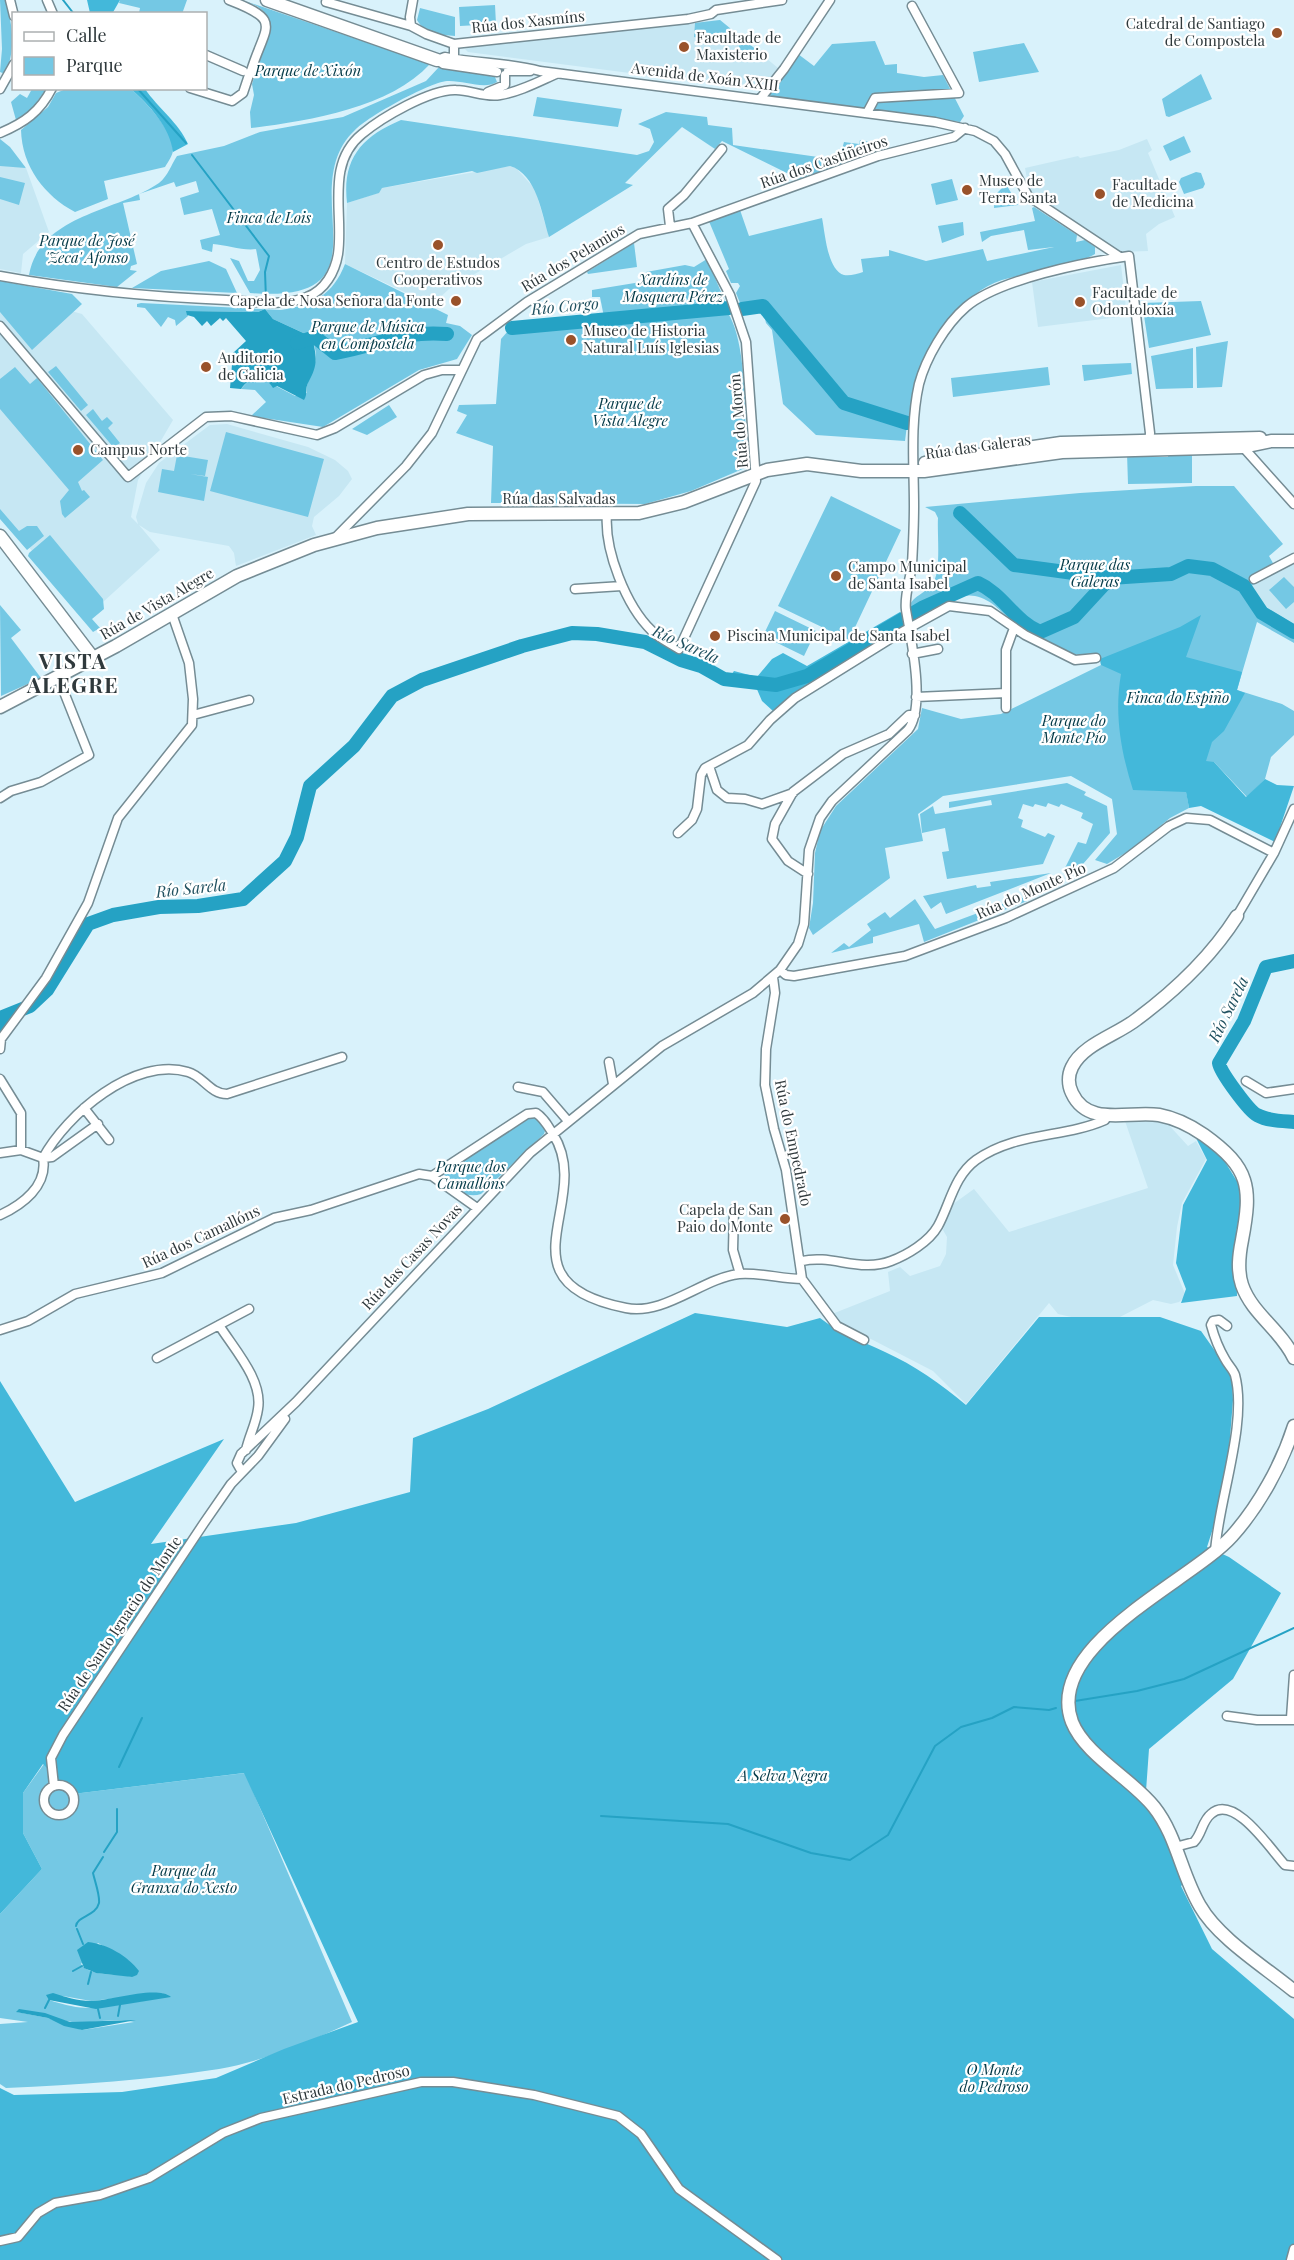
<svg xmlns="http://www.w3.org/2000/svg" width="1294" height="2260" viewBox="0 0 1294 2260" font-family="'Playfair Display',serif">
  <style>
    .built { fill: #c6e7f3 }
    .green { fill: #74c8e4; fill-rule: evenodd }
    .forest { fill: #43b8da }
    .water { fill: #25a2c4 }
    .lines { fill: none; stroke-linecap: round; stroke-linejoin: round }
    .stream { stroke: #25a2c4; stroke-width: 2 }
    .canal { stroke: #25a2c4; stroke-width: 8 }
    .river { stroke: #25a2c4; stroke-width: 14 }
    .street-casing { stroke: #758c94; stroke-width: 11 }
    .secondary-casing { stroke: #758c94; stroke-width: 15 }
    .street { stroke: #fff; stroke-width: 8 }
    .secondary { stroke: #fff; stroke-width: 12 }
    .poi-dot { fill: #99522a; stroke: #fff; stroke-width: 2 }
    .labels { text-anchor: middle; stroke-width: 4.5; stroke-linejoin: round; paint-order: stroke }
    .street-label { font-size: 15px; fill: #2f393c; stroke: #fff }
    .poi-label { font-size: 15px; fill: #2f393c; stroke: #fff; text-anchor: start }
    .park-label { font-size: 15px; font-style: italic; fill: #023947; stroke: #fff }
    .water-label { font-size: 16px; font-style: italic; fill: #215160; stroke: #fff }
    .district-label { font-size: 21px; font-weight: bold; letter-spacing: 1.5px; fill: #2f393c; stroke: #fff }
  </style>
  <rect width="100%" height="100%" fill="#d9f2fb"/>
  <path class="built" d="M720 20 778 68 761 90 468 52 465 49 483 44Z
    M1147 139 1152 150 1148 153 1175 217 1159 224 1146 234 1148 251 1119 252 1029 190 1025 168 1078 156 1080 158 1119 150Z
    M11 165 26 168 49 232 23 254 21 273 0 269V166Z
    M510 166 516 168 535 189 549 237 526 244 449 289 432 305 345 264 347 203 378 193 382 188Z
    M1121 265 1127 316 1038 327 1032 282Z
    M0 291 82 314 173 420 138 480 131 517 138 524 136 517 146 483 159 463 210 425 227 424 308 447 335 460 348 471 352 479 339 496 314 517 312 526 316 535 236 566 234 553 229 546 150 532 139 525 160 550 91 613 0 517Z
    M1294 563V624L1261 604 1250 586Z
    M1148 1120 1167 1123 1188 1146 1196 1141 1206 1159 1182 1203 1177 1227 1173 1265 1186 1296 1179 1302 1171 1304 1153 1300 1116 1319 1089 1321 1058 1314 1049 1303 966 1404 933 1371 838 1322 832 1314 890 1291 888 1272 900 1267 910 1276 940 1266 946 1254 947 1237 943 1230 949 1207 974 1189 1009 1232 1148 1188 1125 1121Z"/>
  <path class="green" d="M0 0H5C13 24 16 51 5 74L0 72 2 49Z
    M120 0H187L182 14 139 13 140 8 119 3Z
    M242 0 430 64C390 108 308 121 251 128L250 112 254 95 252 84 271 27C267 9 258 6 242 0Z
    M495 5 496 24 460 26 459 7Z
    M420 8 455 17V36C441 35 424 33 417 20Z
    M720 20 764 56 741 53 738 57 740 39 709 35 707 43 706 39 694 37 695 23Z
    M875 41 885 65 897 64V73L924 77 943 75 964 116 960 122 768 96 798 54 814 66 832 44Z
    M1024 43 1039 72 979 82 973 52Z
    M439 67 495 77 497 82C484 90 463 80 447 81 428 83 369 116 355 130 291 190 396 305 250 293L230 258 239 261 248 281H254L260 270 256 249C244 251 226 245 213 244L212 252 202 249 200 240 220 235 212 209 184 215 180 198 199 192 196 181 176 187 174 182 139 194 140 200 123 203 137 264 131 266 130 270 137 271 117 287 29 275C40 214 117 212 159 183 168 176 171 165 177 156L224 146 260 132 343 117 426 81Z
    M1201 74 1212 99 1169 117 1166 116 1162 99Z
    M32 89H46L32 109 16 120 11 102 20 94 27 98Z
    M66 89H131C144 100 174 131 173 150 173 155 168 162 165 167L104 181 108 199 75 212C45 196 22 167 21 130L48 107 56 93Z
    M537 97 622 109 618 127 533 116Z
    M666 112 707 117 708 125 732 128 733 145 839 160 844 142 859 144 860 140 885 145V149L799 179 722 141 715 149 682 127 625 183 633 185 549 237C542 215 537 174 510 166L477 173 472 171 382 188 379 193 347 203C342 159 361 137 401 120L637 155 649 151 654 142 650 129 638 124Z
    M1184 136 1191 152 1170 161 1163 146Z
    M0 139 10 147 26 168 0 166Z
    M1196 172 1201 173 1205 184 1203 188 1184 194 1179 182 1181 178Z
    M0 177 25 183 19 205 0 199Z
    M952 179 958 200 936 205 931 184Z
    M1006 184 1018 205 994 208 995 195Z
    M1034 207 1077 235 1076 242 1085 240 1095 247V254C1073 267 1029 272 1002 280 963 292 926 344 915 382 912 393 913 408 913 419L907 420 846 402 763 303 742 308 736 293 740 286 738 283H731L726 271 729 269 708 219 740 210 749 236 822 218C825 232 827 270 844 275 850 276 857 274 863 272L861 259 889 256V250L926 261 983 249 987 261 1054 247 1028 250 1024 230 991 236 982 242 980 232 1035 221 1032 208Z
    M963 222 964 235 942 243 938 226Z
    M634 243 637 267 588 274 587 272Z
    M707 259 727 306 604 317 600 297H592V290L647 281 646 272 685 265 694 267Z
    M209 261 226 269 237 293 132 288 161 271Z
    M345 264 448 315 446 323 460 326 472 335 457 359 419 370 323 427 251 416 266 402 255 390 241 389 249 380 259 377 295 396 307 393C304 374 326 365 310 336L273 319 265 309 258 312 187 311 188 316 176 326 175 320 168 317 161 327 145 308 137 307V304L141 303 281 310C313 305 333 295 345 264Z
    M0 281 72 294 82 304 32 350 0 312Z
    M1201 301 1211 335 1149 348 1142 303Z
    M763 311 844 407 907 425 905 441 816 435 783 404 772 330 766 323Z
    M727 312C748 340 746 432 745 468L691 491 645 504 491 503 493 446 456 433 467 415 457 411 459 405 496 404 501 339 508 331Z
    M1228 341 1222 387 1197 388 1196 347Z
    M1193 348V388L1156 389 1151 356Z
    M1131 363 1132 374 1084 381 1082 365Z
    M56 366 88 405 81 411 48 372Z
    M15 367 30 384 37 378 103 460 78 482 82 491 84 490 90 497 65 518 62 514 60 501 69 490 0 409V379Z
    M1048 367 1050 385 953 397 951 378Z
    M389 405 397 417 367 435 352 429Z
    M93 409 102 421 107 417 113 423 108 428 120 443 114 448 86 415Z
    M226 432 324 459 308 517 210 491Z
    M1192 452V483L1128 484 1127 453H1141L1142 457H1168V453Z
    M177 455 208 460 205 476 190 474 208 477 204 501 158 492 162 469 174 471Z
    M1196 486H1234L1283 544 1269 556 1278 572 1251 586 1261 604 1294 624V643L1257 622 1237 690 1282 704 1294 711V735L1271 757 1265 779 1247 797 1214 762 1186 791 1189 808 1170 818 1132 849 1107 864 1095 860 1117 834 1112 799 1071 776 943 796 918 814 923 841 885 848 890 878 813 935 809 928 813 903 815 853 820 831 836 806 918 729 922 708 961 719 1001 714 1101 665 1100 659C1077 658 1033 640 1016 625 1004 615 992 599 975 596 952 591 932 621 911 617 903 596 927 596 934 581 941 568 937 533 938 518L935 512 925 507 1080 493Z
    M831 496 901 530 849 640 778 606Z
    M0 509 19 531 27 526H37L44 536 27 550 0 519Z
    M50 535 103 599 104 609 92 619 100 628 93 632 28 556 29 553Z
    M1284 577 1294 587V602L1286 609 1269 590Z
    M0 605 21 630 11 638 41 678 1 696Z
    M775 611 816 631 804 656 763 636Z
    M1067 783 1086 792 1084 795 1107 806 1110 833 1083 864 1064 870 1078 842 1086 844 1093 824 1081 818 1083 813 1061 804 1059 807 1048 803 1046 807 1035 804 1033 807 1023 804 1018 818 1023 820 1021 827 1045 837 1048 833 1055 836 1043 864 947 879 942 852 949 851 945 828 922 833 920 814 933 806 935 814 992 805 991 800 949 808V802Z
    M1051 873 946 914 941 902 931 909 923 896 976 885 977 888 991 886 990 882Z
    M1021 897 1027 901 924 942 919 924 873 937V943L831 953 844 943 849 947 871 930 867 924 885 912 890 918 915 899 935 929Z
    M527 1117H537L545 1131 544 1134 481 1194C466 1199 444 1188 444 1171Z
    M44 1764 73 1794 245 1773 352 2022C311 2041 265 2061 219 2069 149 2080 78 2085 6 2088L0 2084V2024L28 2022 0 2018V1914L42 1869 23 1833V1793ZM98 1943 129 1961 132 1977C116 1972 92 1978 81 1964ZM163 1993C151 2001 142 2001 128 2003 95 2009 82 2011 49 2000L63 1996 91 2001ZM17 2012C39 2011 52 2019 72 2022 93 2024 114 2017 134 2022L82 2030 48 2018Z"/>
  <path class="forest" d="M87 0H120L112 14 90 13Z
    M131 89H145C158 108 179 123 188 144L173 152C170 127 149 105 131 89Z
    M900 612 904 616 906 623 816 680 773 711 762 701 756 687 729 678 734 671 757 677 772 659 783 653 807 666Z
    M1201 615 1186 657 1242 672 1237 690 1245 693 1224 731 1212 742 1206 761 1214 762 1246 797 1265 779 1277 785 1294 786 1275 842 1201 806 1189 808 1186 792 1133 790C1121 752 1114 714 1121 674L1101 665 1100 659 1180 627Z
    M1196 1138 1219 1152 1238 1183 1242 1201 1236 1233 1237 1296 1181 1303 1186 1289 1176 1263 1183 1205 1207 1160Z
    M695 1313 787 1327 820 1318C840 1334 862 1341 885 1352 914 1365 941 1384 966 1405L1039 1317H1160L1201 1331 1232 1375 1233 1400 1228 1463 1216 1519 1207 1547 1229 1557 1281 1593 1233 1679 1149 1749 1146 1791 1141 1799 1163 1831 1184 1883 1181 1886 1212 1949 1294 2019V2260H0V2088L14 2095 122 2092 216 2078 284 2049 358 2022 244 1773 73 1794 43 1764 23 1793V1833L42 1869 0 1914V1381L75 1502 224 1439 151 1544 296 1523 410 1492 413 1438 488 1409Z"/>
  <path class="water" d="M265 309 273 319 312 337C317 358 318 365 308 383 305 388 308 394 304 400L277 386 273 388C264 373 250 376 241 389L230 388 233 353 246 341 226 318 223 321 220 318 211 326 207 321 202 326 194 317 187 315 186 311 258 312Z
    M88 1942C107 1944 128 1956 139 1971L137 1975 132 1977 96 1973 84 1968 77 1950Z
    M53 1993C66 1997 77 2001 91 2001 110 2001 157 1985 171 1997L96 2009 49 2000 46 1995Z
    M19 2009 45 2013 70 2022 136 2020 82 2030 64 2026 48 2018 16 2012Z"/>
  <g class="lines">
    <path class="stream" d="M63 0 74 14
      M137 88 186 143
      M192 155 269 256 265 272 266 299
      M1075 1701 1137 1691 1184 1679 1294 1628
      M119 1767 142 1718
      M601 1816 728 1824 811 1853 850 1860 888 1835 935 1746 961 1727 992 1718 1014 1707 1049 1710 1056 1708
      M104 1852 117 1832V1809
      M76 1926C77 1916 96 1916 99 1903 100 1895 95 1882 93 1873L103 1857
      M77 1929 83 1944
      M73 1971 82 1966
      M88 1984 91 1972
      M45 2008 49 2000
      M98 2009 100 2018
      M118 2016 120 2005"/>
    <path class="canal" d="M0 1028 15 1014"/>
    <path class="river" d="M742 309 763 306 844 403 907 423
      M512 328 729 308
      M297 343 315 337 335 353C377 346 402 330 447 334
      M960 513 1014 565 1110 578
      M1294 961 1266 967 1244 1021 1219 1063C1220 1072 1249 1111 1257 1115 1268 1121 1282 1121 1294 1122
      M0 1018 30 1006 47 990 88 924 113 915 159 907 198 906 243 899 285 861 297 837 310 786 354 746 392 696 422 680 522 646 572 633 597 634 645 642 681 660 701 666 724 679 776 685 807 676 922 608 978 583C1003 594 1014 621 1040 632L1074 617 1110 578 1171 574 1188 566 1212 569 1244 586 1262 613 1294 632"/>
    <g class="street-casing">
      <path id="street" d="M10 0 14 16
        M47 0 53 14
        M229 0C284 21 265 25 251 71
        M413 0 410 17 411 26 426 34 454 44V59
        M326 2 411 26
        M454 44 688 19 711 14 716 10 782 0
        M206 55 243 71
        M437 60 445 57C477 64 509 62 540 71L935 122 975 131 994 141 1005 154 1028 196 1120 257
        M437 60 443 64 497 72
        M508 71H530
        M190 88 232 101 243 93 250 72
        M0 89 14 64
        M488 92 505 85V75
        M760 99 784 69 830 0
        M867 113 875 98 959 93 912 6
        M0 133C24 123 40 112 52 88
        M670 226 668 209 684 195 722 149
        M0 276C77 290 148 297 226 300 251 301 284 307 307 297 325 290 335 272 338 254 344 214 325 164 362 134 381 118 430 89 456 90 471 90 485 98 500 95 519 92 538 82 556 74
        M0 326 128 477 206 417 231 416 317 435 335 428 424 375 442 370H461
        M1243 447 1294 504
        M607 514C604 550 626 606 652 631 659 638 670 643 679 649L756 481 746 342 730 295 692 223
        M334 539 406 466 432 433 477 339 527 302 639 234 692 223 878 156 954 137 965 128
        M1254 579 1294 558
        M575 589 622 586
        M912 654 938 649
        M916 697 1006 693
        M1006 708V650L1014 628
        M193 715 249 700
        M709 766 717 790 727 798 745 799 762 804 793 793
        M0 798 11 791 41 782 89 755 58 677
        M678 833 692 820 697 809 701 775 705 768 748 745 770 720 795 698 893 637 949 606 990 611 1025 635 1075 660 1096 658
        M808 874 788 861 772 839 775 824 793 792 843 754 889 734 909 715H915
        M1237 916 1274 853 1294 809
        M780 970 786 975 794 976 905 956 1006 918 1114 868 1169 826 1186 818 1210 820 1274 853
        M773 977 775 993 766 1049 765 1085 774 1129 786 1170 802 1279 837 1326 864 1340
        M0 1049 1 1039 46 978 88 903 118 818 192 725 193 699 189 663 172 614
        M609 1062 613 1084
        M0 1079 21 1113V1150
        M1246 1081 1266 1093 1294 1089
        M518 1087 543 1092 568 1121
        M84 1108 109 1140
        M0 1153 21 1150 43 1158C48 1186 22 1205 0 1215
        M43 1158C66 1115 134 1056 188 1072 203 1076 210 1094 227 1094L342 1057
        M43 1158 52 1157 98 1124
        M432 1176 527 1114 536 1113C544 1118 548 1126 553 1134 596 1201 494 1282 626 1308 664 1316 703 1278 739 1274 758 1272 782 1279 802 1279
        M734 1209 733 1250 740 1274
        M802 1261C832 1254 860 1273 891 1261 907 1255 929 1242 938 1226 950 1204 954 1176 976 1160 1015 1132 1064 1138 1105 1120L1107 1116
        M219 1325C234 1349 263 1380 258 1409 256 1424 249 1436 246 1450
        M0 1330 28 1321 75 1294 162 1273 274 1218 311 1210 419 1174 432 1176 477 1208
        M157 1358 249 1309
        M242 1472 237 1463 241 1454 296 1402 530 1153 662 1046 753 993 780 970 798 944 804 924 809 850 820 818 832 801 908 730C926 707 911 639 906 610 904 596 910 580 912 565 913 546 914 526 914 506 914 466 910 424 919 384 926 358 945 325 966 307 999 279 1086 262 1129 256L1150 433 1149 445
        M1215 1552C1218 1502 1248 1423 1235 1375 1233 1369 1228 1365 1225 1359 1219 1349 1214 1336 1211 1325L1213 1321 1219 1320 1227 1326
        M1227 1716 1257 1720H1294
        M1291 1718 1294 1675
        M44 1800a15 15 0 1 1 30 0a15 15 0 1 1-30 0Z
        M54 1786 51 1758 63 1735 204 1523 231 1484 258 1456 285 1419
        M1175 1847 1194 1842C1202 1834 1202 1821 1211 1814 1234 1793 1271 1850 1285 1865L1294 1866
        M0 2241 18 2237 38 2213 55 2203 100 2195 149 2178 223 2133 261 2118 421 2082H453L534 2095 618 2116 641 2134 679 2189 777 2260
        M1291 2260 1294 2249"/>
    </g>
    <g class="secondary-casing">
      <path id="secondary" d="M267 0 437 60
        M925 463 1061 443 1260 438
        M0 536 93 658
        M0 707 116 646 237 576 314 545 377 528 468 514 639 513 684 502 767 470 807 464 861 471H924L1062 452 1243 447 1271 441H1294
        M1237 916C1211 957 1176 990 1137 1019 1117 1035 1083 1044 1072 1067 1068 1075 1068 1085 1072 1093 1088 1128 1130 1110 1159 1115 1175 1118 1191 1126 1204 1135 1250 1168 1252 1187 1242 1240 1239 1255 1237 1270 1242 1285 1252 1314 1281 1330 1294 1358
        M1294 1426C1282 1464 1259 1506 1232 1536 1192 1581 1043 1645 1072 1722 1085 1755 1132 1779 1154 1807 1177 1836 1181 1874 1200 1906 1218 1938 1265 1967 1294 1991"/>
    </g>
    <use href="#street" class="street"/>
    <use href="#secondary" class="secondary"/>
  </g>
  <g class="poi-dot">
    <circle cx="1277" cy="33" r="6"/>
    <circle cx="684" cy="47" r="6"/>
    <circle cx="967" cy="190" r="6"/>
    <circle cx="1100" cy="194" r="6"/>
    <circle cx="438" cy="245" r="6"/>
    <circle cx="456" cy="301" r="6"/>
    <circle cx="1080" cy="302" r="6"/>
    <circle cx="571" cy="340" r="6"/>
    <circle cx="206" cy="367" r="6"/>
    <circle cx="78" cy="450" r="6"/>
    <circle cx="836" cy="576" r="6"/>
    <circle cx="715" cy="636" r="6"/>
    <circle cx="785" cy="1219" r="6"/>
  </g>
  <g class="labels">
    <g class="street-label">
      <text transform="translate(528 22) rotate(-6)" y="5">Rúa dos Xasmíns</text>
      <text transform="translate(705 77) rotate(7)" y="5">Avenida de Xoán XXIII</text>
      <text transform="translate(824 162) rotate(-19)" y="5">Rúa dos Castiñeiros</text>
      <text transform="translate(573 258) rotate(-31)" y="5">Rúa dos Pelamios</text>
      <text transform="translate(739 421) rotate(-95)" y="5">Rúa do Morón</text>
      <text transform="translate(978 447) rotate(-8)" y="5">Rúa das Galeras</text>
      <text x="559" y="504">Rúa das Salvadas</text>
      <text transform="translate(157 604) rotate(-30)" y="5">Rúa de Vista Alegre</text>
      <text transform="translate(1031 891) rotate(-24)" y="5">Rúa do Monte Pío</text>
      <text transform="translate(793 1143) rotate(78)" y="5">Rúa do Empedrado</text>
      <text transform="translate(201 1237) rotate(-25)" y="5">Rúa dos Camallóns</text>
      <text transform="translate(412 1257) rotate(-47)" y="5">Rúa das Casas Novas</text>
      <text transform="translate(120 1624) rotate(-56)" y="5">Rúa de Santo Ignacio do Monte</text>
      <text transform="translate(346 2085) rotate(-13)" y="5">Estrada do Pedroso</text>
    </g>
    <g class="poi-label">
      <text x="1265" y="29" text-anchor="end">Catedral de Santiago<tspan x="1265" dy="17">de Compostela</tspan></text>
      <text x="696" y="43">Facultade de<tspan x="696" dy="17">Maxisterio</tspan></text>
      <text x="979" y="186">Museo de<tspan x="979" dy="17">Terra Santa</tspan></text>
      <text x="1112" y="190">Facultade<tspan x="1112" dy="17">de Medicina</tspan></text>
      <text x="438" y="268" text-anchor="middle">Centro de Estudos<tspan x="438" dy="17">Cooperativos</tspan></text>
      <text x="1092" y="298">Facultade de<tspan x="1092" dy="17">Odontoloxía</tspan></text>
      <text x="444" y="306" text-anchor="end">Capela de Nosa Señora da Fonte</text>
      <text x="583" y="336">Museo de Historia<tspan x="583" dy="17">Natural Luís Iglesias</tspan></text>
      <text x="218" y="363">Auditorio<tspan x="218" dy="17">de Galicia</tspan></text>
      <text x="90" y="455">Campus Norte</text>
      <text x="848" y="572">Campo Municipal<tspan x="848" dy="17">de Santa Isabel</tspan></text>
      <text x="727" y="641">Piscina Municipal de Santa Isabel</text>
      <text x="773" y="1215" text-anchor="end">Capela de San<tspan x="773" dy="17">Paio do Monte</tspan></text>
    </g>
    <g class="park-label">
      <text x="308" y="76">Parque de Xixón</text>
      <text x="269" y="223">Finca de Lois</text>
      <text x="87" y="246">Parque de José<tspan x="87" dy="17">'Zeca' Afonso</tspan></text>
      <text x="673" y="285">Xardíns de<tspan x="673" dy="17">Mosquera Pérez</tspan></text>
      <text x="368" y="332">Parque de Música<tspan x="368" dy="17">en Compostela</tspan></text>
      <text x="630" y="409">Parque de<tspan x="630" dy="17">Vista Alegre</tspan></text>
      <text x="1095" y="570">Parque das<tspan x="1095" dy="17">Galeras</tspan></text>
      <text x="1178" y="703">Finca do Espiño</text>
      <text x="1074" y="726">Parque do<tspan x="1074" dy="17">Monte Pío</tspan></text>
      <text x="471" y="1172">Parque dos<tspan x="471" dy="17">Camallóns</tspan></text>
      <text x="783" y="1781">A Selva Negra</text>
      <text x="184" y="1876">Parque da<tspan x="184" dy="17">Granxa do Xesto</tspan></text>
      <text x="994" y="2075">O Monte<tspan x="994" dy="17">do Pedroso</tspan></text>
    </g>
    <g class="water-label">
      <text transform="translate(565 306) rotate(-5)" y="6">Río Corgo</text>
      <text transform="translate(686 644) rotate(24)" y="6">Río Sarela</text>
      <text transform="translate(191 888) rotate(-6)" y="6">Río Sarela</text>
      <text transform="translate(1228 1009) rotate(-64)" y="6">Río Sarela</text>
    </g>
    <g class="district-label">
      <text x="73" y="669">VISTA<tspan x="73" dy="24">ALEGRE</tspan></text>
    </g>
  </g>
  <rect x="12" y="12" width="195" height="78" fill="#ffffff" stroke="#acb0b1" stroke-width="1.5"/>
  <rect x="24" y="32" width="30" height="9" fill="#ffffff" stroke="#acb0b1" stroke-width="1.5"/>
  <text x="66" y="42" font-size="18" fill="#2f393c">Calle</text>
  <rect x="24" y="57" width="30" height="18" fill="#74c8e4" stroke="#acb0b1" stroke-width="1.5"/>
  <text x="66" y="72" font-size="18" fill="#2f393c">Parque</text>
</svg>
